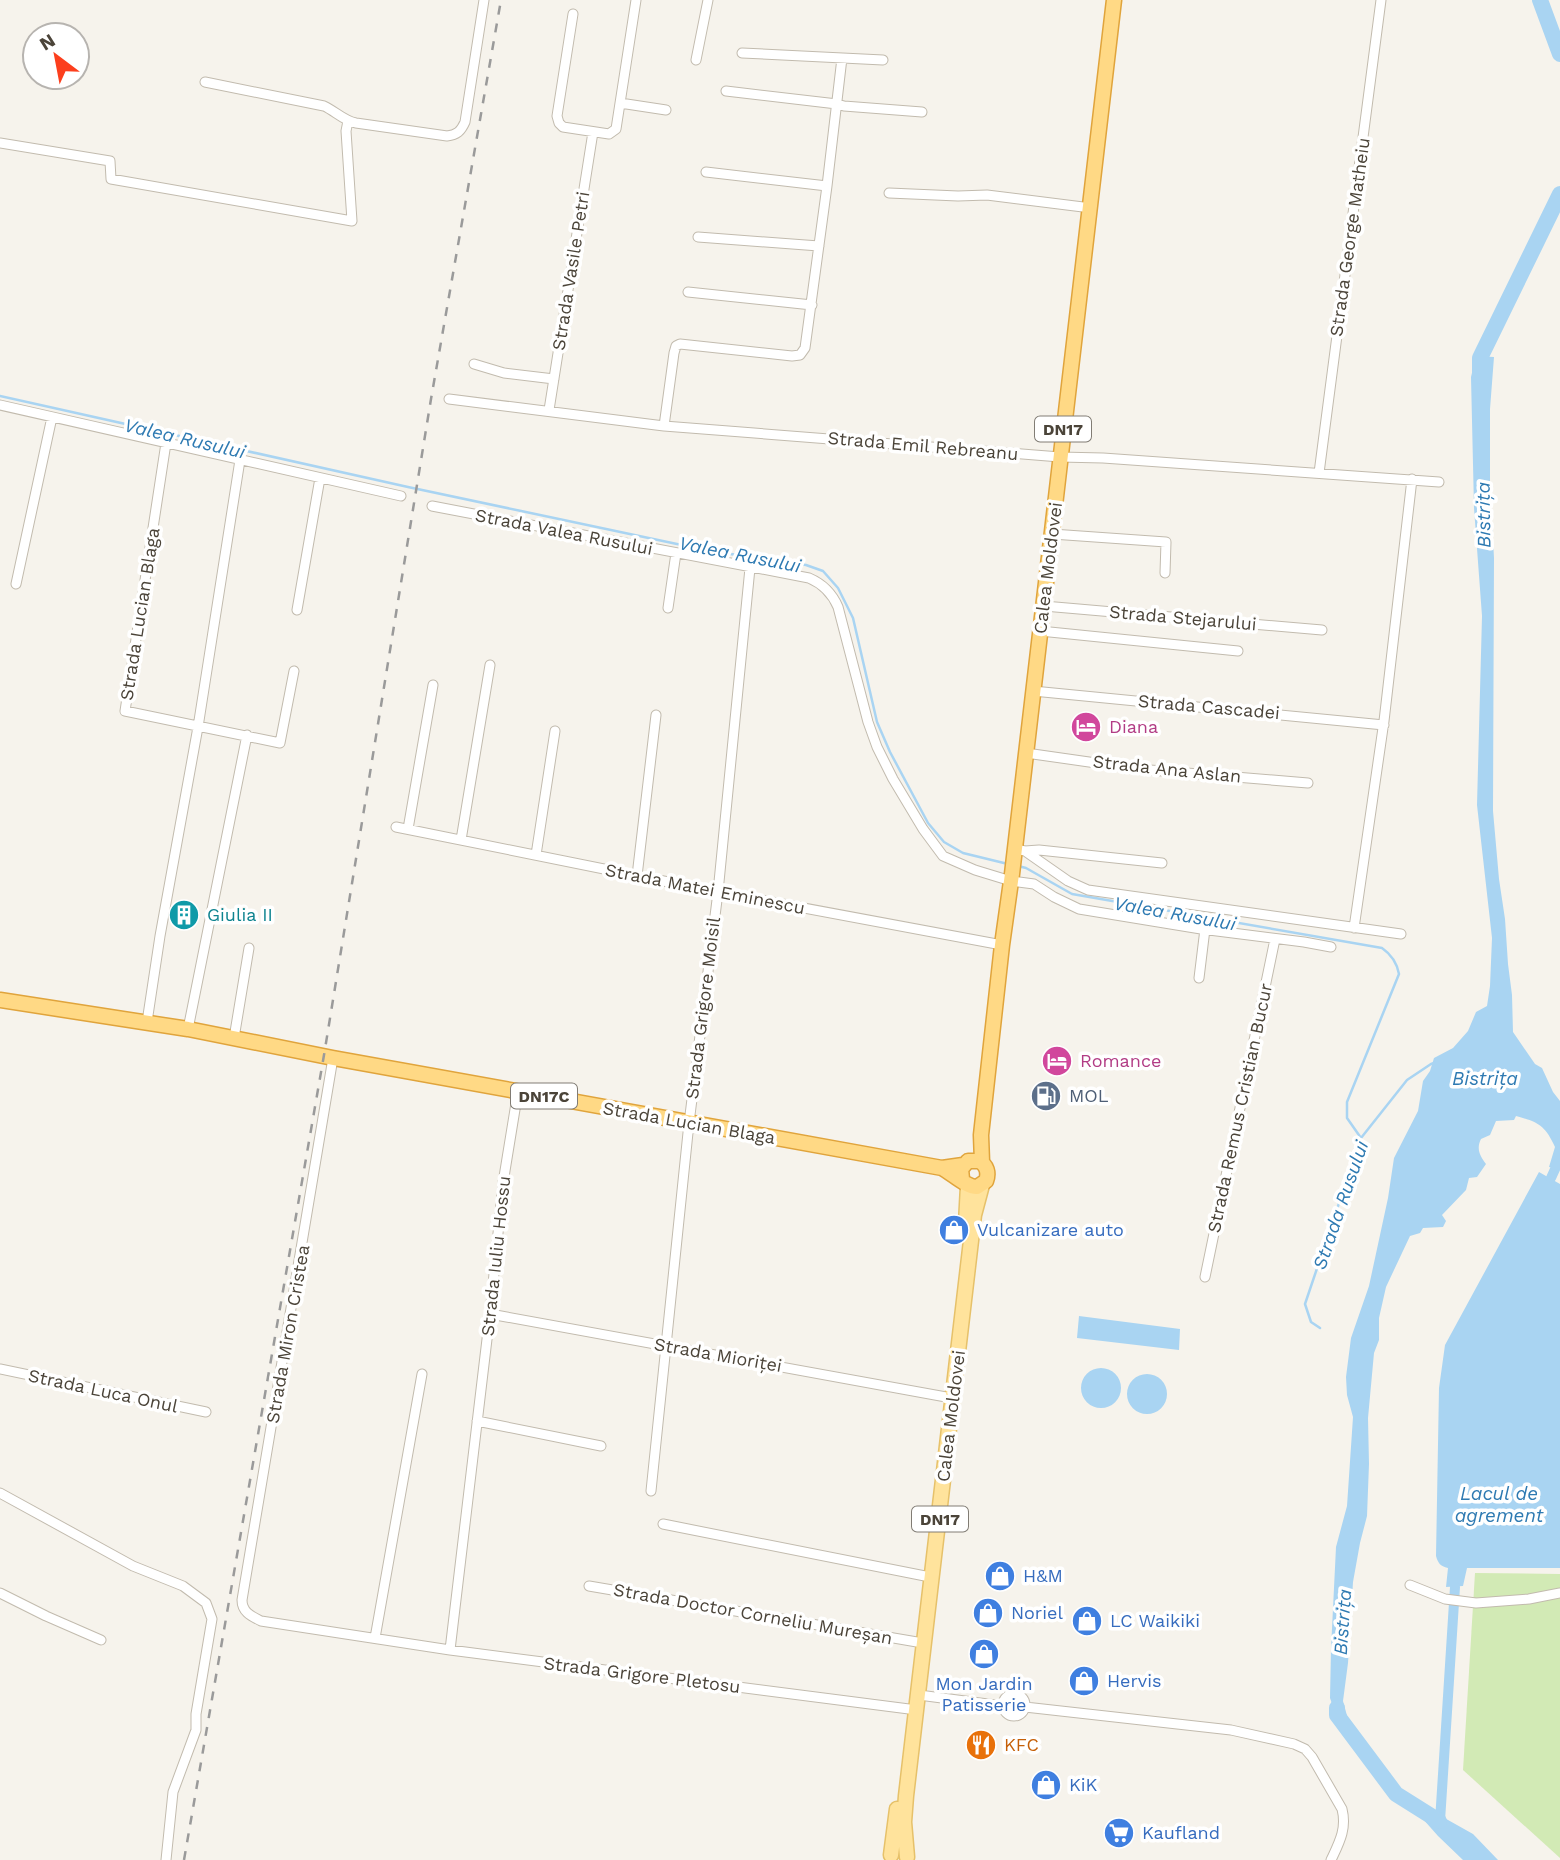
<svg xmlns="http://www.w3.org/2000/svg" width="1560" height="1860" viewBox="0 0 1560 1860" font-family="'Work Sans',sans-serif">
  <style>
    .green { fill: #d2eab5 }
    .water { fill: #a9d4f2 }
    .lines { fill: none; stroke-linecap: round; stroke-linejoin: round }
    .stream { stroke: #a9d4f2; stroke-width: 2.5 }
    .canal { stroke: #a9d4f2; stroke-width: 10 }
    .river { stroke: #a9d4f2; stroke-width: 16 }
    .minor-casing { stroke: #c2bbae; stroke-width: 11 }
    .primary-casing { stroke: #e6c16a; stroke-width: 17 }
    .trunk-casing { stroke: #e0a43c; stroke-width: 17 }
    .minor { stroke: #fff; stroke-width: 9 }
    .primary { stroke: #ffe39c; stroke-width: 14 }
    .trunk { stroke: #ffd985; stroke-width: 14 }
    .rail { stroke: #9a9a9a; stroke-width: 2.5; stroke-dasharray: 9 9; stroke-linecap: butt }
    .labels { text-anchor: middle; stroke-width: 7; stroke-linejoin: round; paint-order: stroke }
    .shield { fill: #fff; stroke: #817c74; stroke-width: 2 }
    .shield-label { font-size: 16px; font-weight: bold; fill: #4b4439 }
    .street-label { font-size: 18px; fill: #4b4439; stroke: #fff }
    .hotel-label { font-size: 18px; fill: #b23c85; stroke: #fff; text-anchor: start }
    .culture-label { font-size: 18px; fill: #0d838f; stroke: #fff; text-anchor: start }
    .service-label { font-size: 18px; fill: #4e5e75; stroke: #fff; text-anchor: start }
    .shop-label { font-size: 18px; fill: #366cbe; stroke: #fff; text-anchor: start }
    .food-label { font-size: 18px; fill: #c56008; stroke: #fff; text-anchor: start }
    .water-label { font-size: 19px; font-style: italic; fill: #2e7ab2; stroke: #fff }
  </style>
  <rect width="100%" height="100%" fill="#f6f3ec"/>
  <path class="green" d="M1475 1573 1560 1574V1858L1463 1770Z"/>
  <path class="water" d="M1476 356 1494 357 1490 409V486L1494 558 1493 811 1499 879 1505 919 1508 964 1512 995 1513 1032 1535 1064 1542 1068 1553 1092 1560 1101V1169L1549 1167 1555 1147C1545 1125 1538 1122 1516 1116L1514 1120 1496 1121 1490 1135 1481 1139C1476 1149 1480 1156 1486 1164L1477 1177 1469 1178 1466 1190 1442 1215 1446 1221 1443 1227 1423 1228 1420 1233 1410 1236 1386 1287 1379 1318V1340L1374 1353 1368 1418 1369 1464 1367 1516 1360 1543 1353 1582 1348 1663 1343 1701 1349 1723 1340 1727 1330 1698 1331 1649 1336 1547 1347 1506 1353 1417 1347 1395 1346 1377 1351 1338 1369 1286 1388 1198 1394 1158 1418 1111 1423 1081 1430 1071 1434 1058 1453 1048 1468 1031 1476 1012 1487 1006 1490 986 1492 938 1477 805 1482 616 1474 508 1471 377Z
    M1539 1172 1560 1184V1568H1467L1463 1586 1446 1587 1448 1568C1440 1566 1438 1563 1436 1556L1439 1388 1445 1345Z
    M1079 1316 1180 1329 1179 1350 1077 1338Z
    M1081 1388a20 20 0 1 1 40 0a20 20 0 1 1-40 0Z
    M1127 1394a20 20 0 1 1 40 0a20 20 0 1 1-40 0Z
    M1415 1810 1432 1811 1473 1834 1498 1860H1463L1438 1836Z"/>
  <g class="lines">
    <path class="stream" d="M0 396 408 487 710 551 806 565 823 571 838 588 853 618 877 722 890 752 928 823 944 842 963 853 1008 864
      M1018 866 1026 868 1072 894 1382 948C1392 955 1397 963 1399 974L1347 1102V1118L1361 1138
      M1320 1328 1311 1322 1305 1304 1361 1138 1407 1080 1431 1064 1434 1063"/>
    <path class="canal" d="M1551 1178 1560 1158
      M1440 1821 1455 1587"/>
    <path class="river" d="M1540 0 1560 54
      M1480 376V358L1560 194
      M1337 1708V1715L1396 1794 1439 1821"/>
    <g class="minor-casing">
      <path id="minor" d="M573 14 557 116 559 123 563 127 609 134 616 129 636 0
        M742 53 883 60
        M696 60 708 0
        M205 82 324 106C335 111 344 121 356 123L447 136C457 135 461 131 465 122L484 0
        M726 91 837 104 844 106 922 112
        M620 103 666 110
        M0 143 110 161 111 179 352 221 346 131 348 121
        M706 172 827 186
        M889 193 958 196 987 195 1091 208
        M698 237 819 246
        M688 292 812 305
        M474 364 504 373 554 379
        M449 399 664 426 1060 457 1103 458 1439 482
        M0 405 401 496
        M549 410 593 132
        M664 426 674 353 676 346 680 344 792 356 800 355 805 348 827 186 842 58
        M166 443 125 711 280 743 294 671
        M1319 473 1381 0
        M432 506 809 578C823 584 832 593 838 607L868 722 877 747 893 779 923 829 943 856 975 870 1011 881 1034 884 1054 897 1079 909 1201 929 1304 942 1331 947
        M1052 534 1166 542 1165 573
        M16 584 52 417
        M1044 606 1322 630
        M668 608 676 553
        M297 610 320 478
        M1040 631 1238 651
        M1033 691 1384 725
        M1026 753 1138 769 1308 783
        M396 827 718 892 1002 945
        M408 829 433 685
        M461 840 490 665
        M1015 849 1025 851 1068 881 1088 890 1401 934
        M1025 851 1039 850 1162 863
        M536 855 555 731
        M637 876 656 715
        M1354 928 1384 721 1412 479
        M1199 978 1205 929
        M147 1022 160 936 198 727 240 460
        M188 1029 247 735
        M234 1038 249 948
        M333 1058 242 1600C242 1612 251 1616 261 1621L450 1650 909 1709
        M1205 1277 1275 939
        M490 1314 946 1397
        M0 1369 206 1412
        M477 1421 601 1446
        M651 1491 689 1123 718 892 750 568
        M0 1493 133 1566 183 1586 206 1603 212 1619 196 1714V1730L173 1792 166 1860
        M663 1524 925 1576
        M1410 1585 1445 1599 1476 1603 1529 1599 1560 1593
        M589 1586 917 1642
        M0 1593 46 1616 101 1640
        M375 1638 422 1374
        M450 1650 490 1314 503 1183 518 1091
        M1003 1705a11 11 0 1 1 22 0a11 11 0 1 1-22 0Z
        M919 1695 1003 1706
        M1025 1707 1231 1730 1294 1744 1305 1749 1312 1757 1342 1809C1347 1829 1339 1843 1331 1860"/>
    </g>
    <g class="primary-casing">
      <path id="primary" d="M966 1223 968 1186
        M891 1855 897 1809
        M907 1857 904 1822 906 1796 974 1215 982 1185"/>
    </g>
    <g class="trunk-casing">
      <path id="trunk" d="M0 1000 188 1029 333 1058 942 1168 963 1165
        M982 1162 981 1135 1002 945 1012 874 1114 0
        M942 1168C953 1174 966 1187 977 1187L986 1181C989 1173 987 1165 979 1161H968L961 1169 962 1179"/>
    </g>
    <use href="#minor" class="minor"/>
    <use href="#primary" class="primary"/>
    <use href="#trunk" class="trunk"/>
    <path class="rail" d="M184 1860 324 1055 431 399 501 0"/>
  </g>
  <defs>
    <g id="hotel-disc" transform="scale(1.575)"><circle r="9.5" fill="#d1479c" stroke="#fff"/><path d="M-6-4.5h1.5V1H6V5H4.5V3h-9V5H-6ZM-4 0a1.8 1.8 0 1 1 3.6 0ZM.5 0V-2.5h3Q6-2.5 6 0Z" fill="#fff"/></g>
    <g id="building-disc" transform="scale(1.575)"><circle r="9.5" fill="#0f9aa8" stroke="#fff"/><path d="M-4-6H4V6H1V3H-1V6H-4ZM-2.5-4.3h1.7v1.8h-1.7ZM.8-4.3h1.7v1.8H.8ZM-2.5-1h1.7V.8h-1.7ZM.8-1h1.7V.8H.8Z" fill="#fff"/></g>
    <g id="fuel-disc" transform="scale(1.575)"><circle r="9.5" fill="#5c6f8a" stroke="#fff"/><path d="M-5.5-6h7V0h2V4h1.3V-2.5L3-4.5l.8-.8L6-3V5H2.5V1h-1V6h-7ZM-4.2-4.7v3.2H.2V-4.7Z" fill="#fff"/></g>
    <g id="shop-disc" transform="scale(1.575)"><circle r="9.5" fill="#3f7fe0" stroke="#fff"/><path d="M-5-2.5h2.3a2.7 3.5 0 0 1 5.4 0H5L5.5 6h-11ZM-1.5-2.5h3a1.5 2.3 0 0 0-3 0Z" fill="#fff"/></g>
    <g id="restaurant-disc" transform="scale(1.575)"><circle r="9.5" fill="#e8710a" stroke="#fff"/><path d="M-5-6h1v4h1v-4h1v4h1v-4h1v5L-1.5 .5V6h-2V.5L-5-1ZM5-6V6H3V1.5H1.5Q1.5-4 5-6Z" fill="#fff"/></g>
    <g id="supermarket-disc" transform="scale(1.575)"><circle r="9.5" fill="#3f7fe0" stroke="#fff"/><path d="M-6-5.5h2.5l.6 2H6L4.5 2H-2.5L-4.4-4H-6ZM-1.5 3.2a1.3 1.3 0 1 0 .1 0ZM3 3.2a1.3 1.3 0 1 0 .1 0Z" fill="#fff"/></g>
  </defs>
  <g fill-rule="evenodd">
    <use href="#hotel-disc" x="1086" y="727"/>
    <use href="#building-disc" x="184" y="915"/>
    <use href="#hotel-disc" x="1057" y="1061"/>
    <use href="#fuel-disc" x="1046" y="1096"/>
    <use href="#shop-disc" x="954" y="1230"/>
    <use href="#shop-disc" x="1000" y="1576"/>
    <use href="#shop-disc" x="988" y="1613"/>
    <use href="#shop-disc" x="1087" y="1621"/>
    <use href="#shop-disc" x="984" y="1654"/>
    <use href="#shop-disc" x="1084" y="1681"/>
    <use href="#restaurant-disc" x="981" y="1745"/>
    <use href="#shop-disc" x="1046" y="1785"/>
    <use href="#supermarket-disc" x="1119" y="1833"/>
  </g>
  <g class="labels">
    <g class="shield">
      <rect x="1035" y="416.5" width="56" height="25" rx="5"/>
      <rect x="511" y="1083.5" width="66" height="25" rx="5"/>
      <rect x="912" y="1506.5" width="56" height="25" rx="5"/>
    </g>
    <g class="shield-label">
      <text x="1063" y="435">DN17</text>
      <text x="544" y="1102">DN17C</text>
      <text x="940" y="1525">DN17</text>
    </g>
    <g class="street-label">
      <text transform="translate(1350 237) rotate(-82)" y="6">Strada George Matheiu</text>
      <text transform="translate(571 271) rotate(-81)" y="6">Strada Vasile Petri</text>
      <text transform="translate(923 446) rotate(5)" y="6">Strada Emil Rebreanu</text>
      <text transform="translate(564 532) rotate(11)" y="6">Strada Valea Rusului</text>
      <text transform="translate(1048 568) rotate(-83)" y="6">Calea Moldovei</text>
      <text transform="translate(140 614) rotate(-81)" y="6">Strada Lucian Blaga</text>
      <text transform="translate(1183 618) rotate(5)" y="6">Strada Stejarului</text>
      <text transform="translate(1209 707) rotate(5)" y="6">Strada Cascadei</text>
      <text transform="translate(1167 769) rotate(6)" y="6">Strada Ana Aslan</text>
      <text transform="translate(705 889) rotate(11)" y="6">Strada Matei Eminescu</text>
      <text transform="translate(703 1008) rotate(-83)" y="6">Strada Grigore Moisil</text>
      <text transform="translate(1240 1108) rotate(-78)" y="6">Strada Remus Cristian Bucur</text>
      <text transform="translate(689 1123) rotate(10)" y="6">Strada Lucian Blaga</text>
      <text transform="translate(496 1256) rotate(-84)" y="6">Strada Iuliu Hossu</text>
      <text transform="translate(288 1334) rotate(-80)" y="6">Strada Miron Cristea</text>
      <text transform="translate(718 1355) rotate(10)" y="6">Strada Mioriței</text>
      <text transform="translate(103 1391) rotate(12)" y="6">Strada Luca Onul</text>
      <text transform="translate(951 1416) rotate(-83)" y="6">Calea Moldovei</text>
      <text transform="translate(753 1614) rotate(10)" y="6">Strada Doctor Corneliu Mureșan</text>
      <text transform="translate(642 1675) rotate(7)" y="6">Strada Grigore Pletosu</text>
    </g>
    <g class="hotel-label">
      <text x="1109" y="733">Diana</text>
      <text x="1080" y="1067">Romance</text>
    </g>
    <g class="culture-label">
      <text x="207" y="921">Giulia II</text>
    </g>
    <g class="service-label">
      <text x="1069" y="1102">MOL</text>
    </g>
    <g class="shop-label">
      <text x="977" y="1236">Vulcanizare auto</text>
      <text x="1023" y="1582">H&amp;M</text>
      <text x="1011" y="1619">Noriel</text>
      <text x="1110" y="1627">LC Waikiki</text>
      <text x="1107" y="1687">Hervis</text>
      <text x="984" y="1690" text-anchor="middle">Mon Jardin<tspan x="984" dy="21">Patisserie</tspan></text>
      <text x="1069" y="1791">KiK</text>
      <text x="1142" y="1839">Kaufland</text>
    </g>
    <g class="food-label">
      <text x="1004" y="1751">KFC</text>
    </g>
    <g class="water-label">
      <text transform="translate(185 438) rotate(13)" y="7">Valea Rusului</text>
      <text transform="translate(1483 515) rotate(-91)" y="7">Bistrița</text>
      <text transform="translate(740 554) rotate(11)" y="7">Valea Rusului</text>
      <text transform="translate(1175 913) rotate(10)" y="7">Valea Rusului</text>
      <text x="1485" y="1085">Bistrița</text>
      <text transform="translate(1340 1205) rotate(-71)" y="7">Strada Rusului</text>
      <text x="1499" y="1500">Lacul de<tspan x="1499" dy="22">agrement</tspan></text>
      <text transform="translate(1342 1622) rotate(-86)" y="7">Bistrița</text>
    </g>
  </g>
  <g transform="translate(56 56) rotate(328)"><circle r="33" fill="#ffffff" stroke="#b7b4b0" stroke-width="2"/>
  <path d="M0-5L12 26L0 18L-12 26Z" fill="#fc3f1d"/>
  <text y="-10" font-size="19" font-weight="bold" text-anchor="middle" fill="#4b4439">N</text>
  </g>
</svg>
